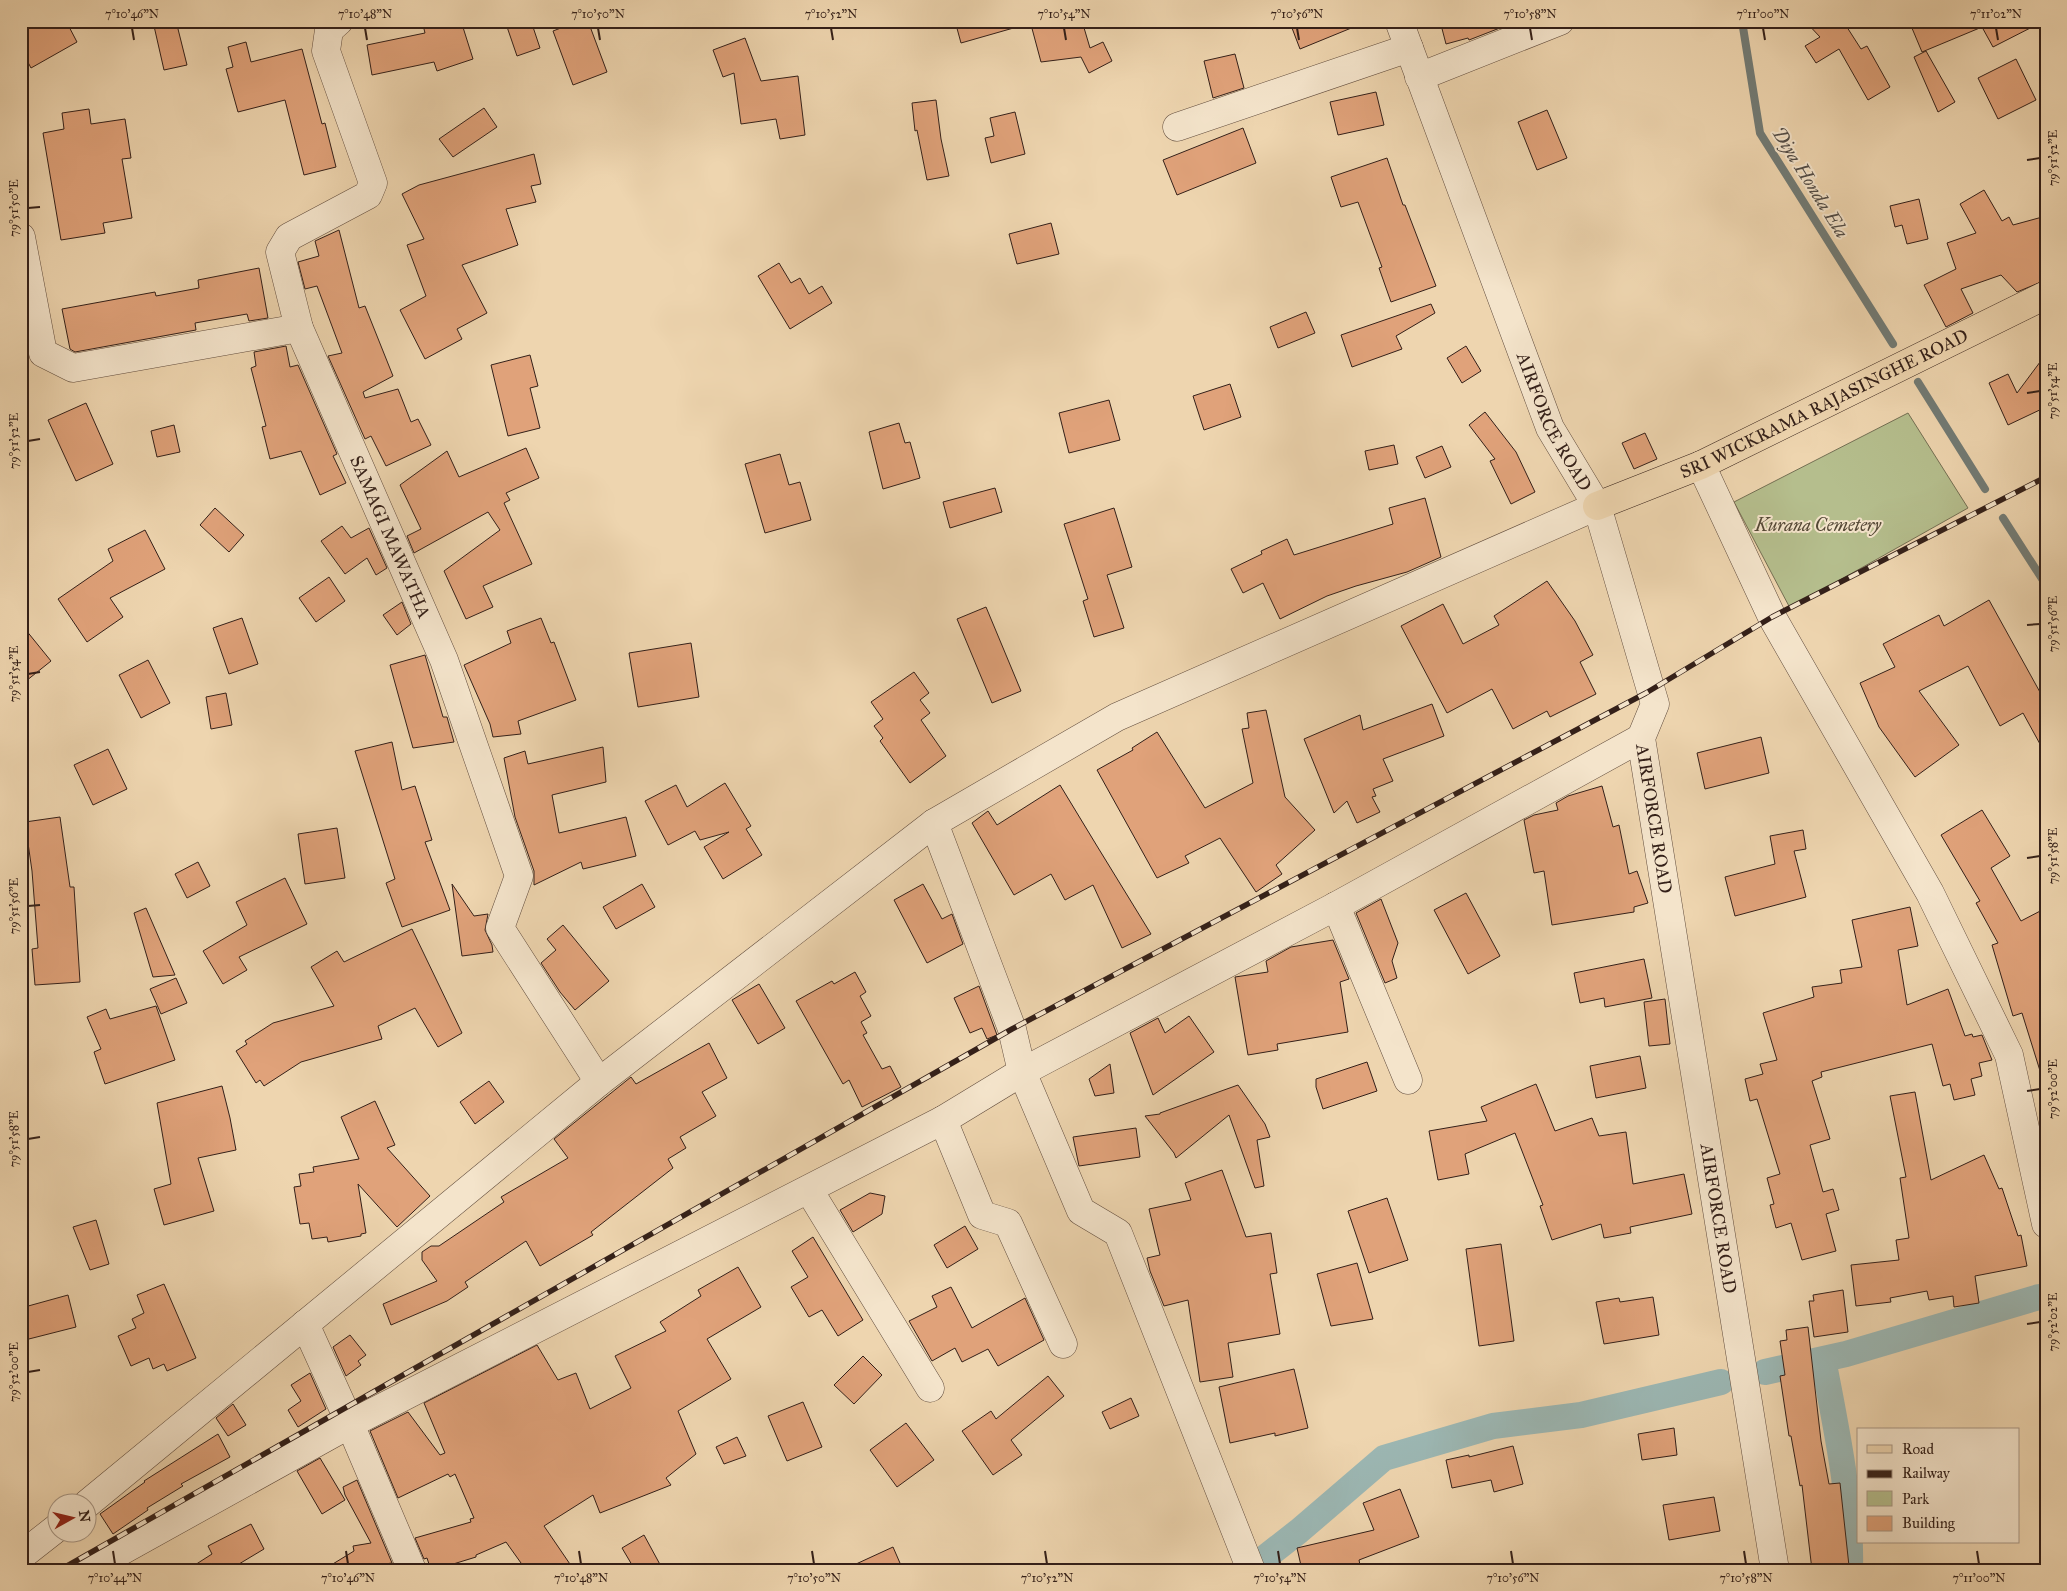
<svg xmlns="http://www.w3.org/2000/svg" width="2067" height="1591" viewBox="0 0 2067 1591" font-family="'IM FELL Great Primer',serif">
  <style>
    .green { fill: #b5be8d; stroke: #746f53 }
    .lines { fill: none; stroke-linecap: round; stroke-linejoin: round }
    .stream { stroke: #727b75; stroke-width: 8 }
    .canal { stroke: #9cb7b3; stroke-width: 26 }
    .building { fill: #e0a27a; stroke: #342019 }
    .minor-casing { stroke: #624d3e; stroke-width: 29 }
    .tertiary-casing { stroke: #624d3e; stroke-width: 29 }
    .primary-casing { stroke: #342019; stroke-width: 29 }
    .minor { stroke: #f4e4cb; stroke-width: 28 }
    .tertiary { stroke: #f4e4cb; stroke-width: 28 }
    .primary { stroke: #eed5af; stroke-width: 28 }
    .rail-casing { stroke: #342019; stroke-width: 5.5 }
    .rail { stroke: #f4e4cb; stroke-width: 4; stroke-dasharray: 11; stroke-linecap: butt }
    .ticks { fill: none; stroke: #342019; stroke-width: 2 }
    .labels { text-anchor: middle; stroke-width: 4; stroke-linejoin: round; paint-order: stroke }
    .street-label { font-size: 18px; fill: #342019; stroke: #f4e4cb }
    .park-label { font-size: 18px; font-style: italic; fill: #544836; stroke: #f4e4cb }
    .water-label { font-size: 19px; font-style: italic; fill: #534d47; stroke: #f4e4cb }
    .neatline { fill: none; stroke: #342019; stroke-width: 2 }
    .ticks-label { font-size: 12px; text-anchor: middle; fill: #342019 }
  </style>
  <rect width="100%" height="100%" fill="#eed5af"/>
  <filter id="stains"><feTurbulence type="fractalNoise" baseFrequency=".004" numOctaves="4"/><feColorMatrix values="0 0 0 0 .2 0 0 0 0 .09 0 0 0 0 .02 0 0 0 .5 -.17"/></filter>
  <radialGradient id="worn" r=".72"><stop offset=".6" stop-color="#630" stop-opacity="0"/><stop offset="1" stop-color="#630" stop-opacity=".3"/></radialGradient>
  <path class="green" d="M1908 413 1968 508 1790 608 1734 502Z"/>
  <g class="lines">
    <path class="stream" d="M1742 21 1760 133 1893 344
      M1918 382 1985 489
      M2003 518 2046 585"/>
    <path class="canal" d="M1823 1359C1836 1428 1852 1499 1850 1570
      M1765 1372 1846 1354 2039 1297
      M1267 1556 1299 1531 1384 1458 1493 1426 1581 1415 1721 1382"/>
  </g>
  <path class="building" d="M21 21H66L77 42 31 68 21 49Z
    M176 21 187 65 164 70 154 26Z
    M422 21H461L473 59 437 71 434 62 372 75 367 45 425 33Z
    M505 21H531L540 48 517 56Z
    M579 21H588L607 72 573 85 553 31Z
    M955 21H1016L1017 27 961 43Z
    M1030 21H1082L1090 48 1103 42 1112 61 1089 73 1081 57 1041 62Z
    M1307 21H1366V22L1300 49 1292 28Z
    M1440 21H1505V26L1469 40 1468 38 1446 44Z
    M1805 21H1843L1861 49 1867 46 1890 87 1868 100 1839 49 1816 63 1805 46 1820 37Z
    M1909 21H2044L1993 47 1982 27 1922 52Z
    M745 38 761 81 798 76 805 135 780 139 776 119 741 124 734 73 723 77 713 50Z
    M246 42 251 62 302 49 322 124 325 123 336 167 304 175 285 100 238 112 226 69 233 67 228 47Z
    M1926 51 1955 102 1938 112 1914 57Z
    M1235 54 1244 88 1213 98 1204 61Z
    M2016 59 2036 100 1998 119 1978 78Z
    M1376 92 1384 125 1338 135 1330 102Z
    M936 100 941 139 949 176 927 180 917 130 915 131 912 103Z
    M484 108 497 127 453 157 439 139Z
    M89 109 91 124 125 119 131 158 122 159 132 218 103 223 105 233 61 240 43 133 64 129 62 113Z
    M1547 110 1567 158 1537 170 1518 122Z
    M1015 112 1025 154 991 163 985 138 994 136 990 118Z
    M1243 128 1256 163 1177 195 1163 160Z
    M534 154 541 184 531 186 536 202 506 209 518 245 462 265 487 313 457 329 462 339 425 359 400 310 426 296 407 245 424 239 402 194 419 185Z
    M1387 158 1403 205H1405L1436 286 1391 302 1379 268 1382 267 1358 202 1341 207 1331 177Z
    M1984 190 2002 221 2009 217 2013 225 2046 216V280L2017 292 2001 275 1961 289 1973 313 1946 327 1924 285 1956 269 1947 243 1976 233 1960 204Z
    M1919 199 1928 239 1907 244 1902 225 1895 227 1890 206Z
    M1051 223 1059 254 1017 264 1009 234Z
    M339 230 359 308 365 306 393 376 363 392 365 398 398 389 411 422 418 419 431 445 386 466 371 436 365 439 328 356 342 353 317 286 305 289 298 262 319 256 315 241Z
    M779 263 791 283 800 278 809 294 822 286 832 303 790 329 758 276Z
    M259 268 268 318 249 321 247 314 195 323 196 330 75 352 70 349 62 309 155 292 156 296 199 288 198 280Z
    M1431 304 1435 313 1396 336 1402 349 1352 367 1341 335Z
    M1306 312 1315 333 1278 348 1270 327Z
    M286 346 290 367 298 365 337 454 333 456 346 483 320 495 301 451 270 459 262 427 266 426 251 368 256 366 254 352Z
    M1466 346 1481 371 1462 383 1447 358Z
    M2046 354V407L2008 425 1989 383 2008 374 2017 393Z
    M530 355 538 386 530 388 540 428 508 436 491 365Z
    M1230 384 1241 417 1204 430 1193 396Z
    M1109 400 1120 440 1069 453 1059 413Z
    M86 403 113 464 76 481 48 420Z
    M1485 412 1516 452 1535 492 1511 504 1490 461 1495 459 1469 425Z
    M899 423 905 443 910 442 920 478 883 489 869 432Z
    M174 425 180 452 157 457 151 431Z
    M1645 433 1657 459 1634 469 1622 443Z
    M1394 445 1398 464 1369 470 1365 451Z
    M1442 446 1451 467 1425 478 1416 457Z
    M526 448 539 478 506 493 510 500 504 503 532 564 483 586 493 607 466 619 444 571 500 530 488 512 414 553 407 536 421 529 400 485 447 451 459 477Z
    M780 454 789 485 800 482 811 520 765 533 745 464Z
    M995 488 1002 512 950 528 943 502Z
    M1425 498 1441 557 1407 572 1356 586 1327 596 1280 619 1263 583 1243 593 1231 569 1262 554 1261 551 1287 539 1294 555 1393 524 1389 508Z
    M215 508 244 535 229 552 200 525Z
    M1114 508 1132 567 1107 575 1124 628 1094 637 1083 601 1088 599 1064 524Z
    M342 526 351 538 369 528 387 568 376 575 367 558 345 574 321 541Z
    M145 530 165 569 110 598 123 617 87 642 58 599 113 561 108 549Z
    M329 577 345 601 316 622 299 598Z
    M1547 581 1575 621 1593 655 1580 662 1596 694 1550 717 1547 711 1513 729 1492 689 1447 713 1401 626 1443 604 1463 644 1499 625 1494 616Z
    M1989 600 2046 703V755L2023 713 2000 726 1968 666 1919 691 1959 745 1915 777 1879 727 1860 683 1895 667 1883 644 1939 615 1944 626Z
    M402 602 411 624 397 635 383 615Z
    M986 607 1021 691 992 703 957 619Z
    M242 618 258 664 229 674 213 628Z
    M541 618 551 643 554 642 576 700 518 721 521 734 493 737 490 724 464 665 511 643 507 631Z
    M21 624 51 661 21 685Z
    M691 643 699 697 638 707 629 653Z
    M425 655 443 717H447L454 742 413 748 390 665Z
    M148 660 170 703 141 718 119 675Z
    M914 672 929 693 920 700 930 713 921 720 946 756 910 783 880 741 883 738 874 726 883 719 871 702Z
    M226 693 232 725 211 729 206 697Z
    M1432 704 1444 736 1383 759 1393 781 1373 789 1376 796 1372 797 1380 812 1357 823 1347 801 1334 813 1304 739 1360 715 1363 730Z
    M1266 710 1285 797 1315 830 1276 865 1282 874 1256 892 1220 838 1185 856 1189 863 1157 878 1097 770 1133 750 1132 748 1157 732 1205 808 1253 783 1242 729 1249 728 1247 713Z
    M1761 737 1769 773 1705 789 1697 753Z
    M392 742 402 790 415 786 432 840 425 842 450 910 402 927 386 883 395 879 355 751Z
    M603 747 606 782 552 795 559 833 626 817 636 856 583 869 581 862 534 885V871L515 817 504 758 525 751 528 764Z
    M108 749 127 789 93 805 74 765Z
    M725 783 751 826 746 829 762 855 723 879 704 847 729 832 700 840 695 831 668 845 645 801 676 785 687 807Z
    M1060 785 1097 846 1151 934 1122 948 1093 885 1065 900 1051 874 1014 895 972 823 988 811 997 825Z
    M1602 786 1613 827 1619 825 1629 874 1637 871 1648 903 1634 907V912L1552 925 1544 871 1534 873 1524 820 1534 815 1558 810 1556 803 1568 796Z
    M1982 810 2010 856 1991 868 2021 921 2046 908V1073L2041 1074 2022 1013 2013 1016 1992 945 1998 943 1976 903 1980 901 1941 835Z
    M60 817 70 887H74L80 982 35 985 32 949 38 948 32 871 25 822Z
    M337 828 345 878 305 884 298 834Z
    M1803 830 1806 849 1794 851 1806 897 1735 916 1725 877 1775 864 1770 836Z
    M198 862 210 886 187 898 175 874Z
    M285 878 307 924 239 957 247 970 223 984 203 951 247 925 236 902Z
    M452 884 474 916 488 914 485 930 492 945 493 952 462 956Z
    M642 884 655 907 616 929 603 907Z
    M923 884 942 919 952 914 963 944 927 963 894 900Z
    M1466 893 1500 956 1468 974 1434 910Z
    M1381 899 1398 943 1392 961 1397 978 1385 983 1356 913Z
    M1910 907 1918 946 1898 950 1907 1005 1948 989 1965 1036 1972 1034 1973 1037 1982 1035 1992 1060 1979 1063 1982 1076 1971 1079 1975 1095 1954 1100 1950 1084 1943 1086 1932 1044 1821 1072 1822 1077 1812 1081 1830 1139 1810 1145 1823 1192 1833 1189 1839 1210 1826 1214 1836 1251 1802 1260 1791 1223 1776 1228 1770 1205 1774 1204 1767 1178 1780 1174 1757 1099 1750 1101 1745 1079 1763 1074 1760 1064 1777 1060 1763 1013 1814 997 1812 987 1842 983 1840 970 1862 967 1852 920Z
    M146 908 175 975 153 977 134 913Z
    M563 925 609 981 575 1010 560 992 541 963 556 950 547 939Z
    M412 929 462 1033 438 1047 415 1008 378 1026 382 1039 301 1062 264 1086 260 1080 256 1083 236 1051 247 1044 245 1041 273 1023 334 1006 311 967 337 951 344 962Z
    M1333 940 1349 979 1340 982 1348 1032 1277 1044 1278 1050 1248 1055 1235 977 1268 972 1266 961 1291 947Z
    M1644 959 1652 998 1605 1007 1604 998 1580 1003 1574 973Z
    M855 972 866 992 860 996 871 1016 861 1022 867 1033 863 1035 882 1069 890 1066 901 1087 862 1107 849 1080 843 1084 796 1001 832 981 834 984Z
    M176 978 187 1003 161 1014 150 989Z
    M759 984 785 1028 758 1044 732 1000Z
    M979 986 997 1035 987 1039 982 1028 970 1033 954 998Z
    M1665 999 1670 1044 1649 1046 1644 1002Z
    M156 1006 175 1060 105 1084 94 1052 101 1049 87 1017 106 1009 110 1019Z
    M1189 1016 1214 1052 1153 1095 1130 1033 1158 1018 1165 1033Z
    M709 1043 727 1078 702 1092 716 1116 680 1137 686 1148 668 1159 673 1168 591 1232 593 1235 540 1266 526 1241 465 1282 468 1287 447 1301 391 1325 383 1304 437 1281 422 1260V1252L431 1246H439L504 1202 501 1197 568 1158 554 1139 631 1077 636 1084Z
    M1640 1056 1646 1088 1596 1098 1590 1066Z
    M1367 1062 1377 1091 1323 1109 1316 1087V1079Z
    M1110 1064 1114 1093 1095 1096 1089 1079Z
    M489 1081 504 1102 475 1124 460 1102Z
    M1536 1084 1555 1131 1592 1118 1599 1136 1626 1132 1633 1184 1684 1174 1692 1214 1630 1227 1631 1233 1604 1238 1601 1224 1552 1240 1540 1206 1543 1205 1515 1133 1465 1154 1469 1174 1438 1180 1429 1131 1487 1121 1481 1107Z
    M1238 1085 1265 1124 1270 1137 1257 1140 1264 1186 1255 1188 1229 1115 1176 1158 1174 1153 1145 1116 1160 1114V1113Z
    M222 1086 230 1118 236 1150 198 1158 214 1211 164 1225 154 1189 171 1184 157 1103Z
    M1915 1092 1931 1180 1984 1155 1999 1189 2002 1188 2018 1236 2021 1235 2027 1266 1975 1276 1979 1303 1954 1307 1953 1296 1929 1300 1927 1291 1890 1298 1891 1302 1856 1306 1851 1265 1899 1260 1896 1240 1909 1238 1900 1178 1906 1177 1890 1096Z
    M375 1101 395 1145 387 1148 430 1196 397 1227 358 1184 366 1233 361 1234V1236L328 1242 327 1237 312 1239 309 1223 300 1224 294 1187 301 1186 299 1174 314 1172 313 1167 359 1159 341 1117Z
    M1136 1128 1140 1157 1079 1166 1073 1137Z
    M1222 1170 1246 1237 1271 1233 1277 1273 1270 1274 1280 1334 1228 1343 1233 1377 1200 1382 1188 1300 1164 1306 1150 1271 1147 1258 1160 1255 1149 1209 1191 1200 1185 1183Z
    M870 1193 885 1196 882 1214 853 1232 840 1210Z
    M1387 1198 1408 1260 1369 1273 1348 1211Z
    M96 1220 109 1264 90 1270 73 1227Z
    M965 1226 978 1249 947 1268 934 1245Z
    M813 1237 863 1320 838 1336 822 1310 809 1317 791 1287 808 1277 792 1251Z
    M1501 1244 1514 1341 1479 1346 1466 1249Z
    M1357 1263 1373 1319 1331 1326 1317 1274Z
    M738 1267 761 1307 707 1339 731 1379 678 1411 696 1454 666 1478 671 1485 600 1513 593 1495 544 1526 574 1570H526L506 1542 476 1555V1557L450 1565 452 1570H431L427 1558 424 1559 415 1538 471 1522 470 1519 474 1518 455 1474 450 1477 448 1474 398 1498 370 1431 408 1412 440 1455 445 1453 424 1403 537 1345 558 1380 576 1373 590 1409 631 1388 615 1356 666 1331 660 1322 701 1296 698 1290Z
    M164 1284 196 1358 167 1371 164 1364 153 1369 149 1358 131 1366 118 1336 136 1328 132 1319 144 1313 137 1295Z
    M951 1287 972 1328 1025 1298 1044 1340 998 1366 988 1349 962 1362 955 1348 932 1361 909 1321 937 1307 932 1296Z
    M1843 1290 1848 1332 1814 1337 1809 1301H1814L1813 1295Z
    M68 1295 76 1327 21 1341V1308Z
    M1653 1297 1659 1335 1604 1344 1596 1302 1619 1298 1620 1302Z
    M1808 1327 1821 1441 1829 1484 1840 1483 1849 1566 1826 1570H1812L1802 1485 1800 1486 1791 1436H1789L1780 1376 1785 1375 1780 1341 1787 1340 1786 1330Z
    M350 1335 366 1355 358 1361 361 1365 346 1376 333 1347Z
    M863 1356 882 1375 854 1404 834 1385Z
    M1294 1369 1308 1428 1275 1436V1433L1230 1443 1219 1387Z
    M310 1373 326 1409 298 1427 288 1410 301 1401 291 1385Z
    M1048 1376 1064 1396 1011 1440 1022 1455 993 1475 962 1431 991 1411 996 1419Z
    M1131 1398 1139 1416 1110 1429 1102 1412Z
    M803 1402 822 1447 787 1461 768 1416Z
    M233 1404 246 1425 228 1436 216 1418Z
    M906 1423 934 1460 897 1487 870 1450Z
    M1674 1428 1677 1455 1642 1460 1638 1434Z
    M218 1434 230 1457 181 1484 183 1486 147 1508 148 1510 113 1534 100 1514 145 1482 144 1481Z
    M737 1437 746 1456 724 1464 716 1447Z
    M1513 1446 1523 1484 1494 1492 1491 1480 1452 1488 1446 1460 1469 1455V1457Z
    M320 1458 345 1500 322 1514 297 1471Z
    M357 1480 392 1563 385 1564 386 1570H323L354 1551 353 1546 371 1543 345 1495 343 1487Z
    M1400 1489 1419 1537 1359 1560 1361 1570H1302L1297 1548 1374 1530 1363 1503Z
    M1714 1497 1720 1531 1669 1540 1663 1505Z
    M251 1524 264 1549 229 1570H187L212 1554 208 1546Z
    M644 1535 663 1570H635L622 1548Z
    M893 1547 903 1570H843Z"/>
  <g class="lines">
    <g class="minor-casing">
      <g id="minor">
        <path id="s1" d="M339 21 329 30 326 51 373 183 368 195 289 237 280 252 299 328 444 660 519 876 500 928 599 1082"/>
        <path d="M1419 77 1560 21"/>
        <path d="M1177 127 1409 48"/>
        <path d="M21 237 43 353 73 368 299 328"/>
        <path d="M1701 465 1772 617 1930 893 2009 1055 2046 1224"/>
        <path d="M934 823 1012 1029 1022 1072 1081 1211 1118 1233 1251 1570"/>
        <path d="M1336 906 1408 1080"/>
        <path d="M943 1120 982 1215 1008 1223 1063 1344"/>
        <path d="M809 1190 930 1388"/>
        <path d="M305 1324 344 1410 412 1570"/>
        <path d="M87 1570 350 1424 943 1120 1022 1072 1336 906 1641 738"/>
      </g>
    </g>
    <g class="tertiary-casing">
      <g id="tertiary">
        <path id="s2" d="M1399 21 1550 428 1597 506 1655 704 1641 738 1775 1570"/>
        <path d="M87 1504 599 1082 934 823 1117 717 1597 506"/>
        <path d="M21 1556 58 1527"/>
      </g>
    </g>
    <g class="primary-casing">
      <g id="primary">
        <path id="s3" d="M1597 506 1701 465 2046 295"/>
      </g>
    </g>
    <use href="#minor" class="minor"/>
    <use href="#tertiary" class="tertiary"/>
    <use href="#primary" class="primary"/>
    <g class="rail-casing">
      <path id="rail" d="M60 1570 1012 1029 1646 693 1772 617 2046 477"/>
    </g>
    <use href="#rail" class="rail"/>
  </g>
  <path class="ticks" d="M132 28 134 40M365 28 367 40M598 28 600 40M831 28 833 40M1064 28 1066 40M1297 28 1299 40M1530 28 1532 40M1763 28 1765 40M1996 28 1998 40M2027 160 2040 158M28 208 40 207M2027 393 2040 391M28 441 40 439M2027 625 2040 624M28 674 40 672M2027 858 2040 856M28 906 40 905M2027 1091 2040 1089M28 1139 40 1137M2027 1324 2040 1322M28 1372 40 1370M113 1551 115 1564M346 1551 348 1564M579 1551 581 1564M812 1551 814 1564M1045 1551 1047 1564M1278 1551 1280 1564M1511 1551 1513 1564M1744 1551 1746 1564M1977 1551 1979 1564"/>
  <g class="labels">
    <g class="street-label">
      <text dy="6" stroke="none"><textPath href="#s3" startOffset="249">SRI WICKRAMA RAJASINGHE ROAD</textPath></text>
      <text dy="6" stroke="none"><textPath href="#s2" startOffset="430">AIRFORCE ROAD</textPath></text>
      <text dy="6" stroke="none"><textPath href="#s1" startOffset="601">SAMAGI MAWATHA</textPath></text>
      <text dy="6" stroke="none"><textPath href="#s2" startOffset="850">AIRFORCE ROAD</textPath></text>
      <text dy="6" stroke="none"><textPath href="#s2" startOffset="1255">AIRFORCE ROAD</textPath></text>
    </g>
    <g class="park-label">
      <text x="1818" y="531">Kurana Cemetery</text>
    </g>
    <g class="water-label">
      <text transform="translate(1811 182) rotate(58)" y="7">Diya Honda Ela</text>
    </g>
  </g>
  <rect width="2067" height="1591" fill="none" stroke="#eed5af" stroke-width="55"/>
  <rect x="1857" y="1428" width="162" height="115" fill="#f4e4cb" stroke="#a79684"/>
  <rect x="1867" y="1445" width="25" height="8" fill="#eed5af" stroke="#a79684"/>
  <text x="1902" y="1454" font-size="15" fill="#342019">Road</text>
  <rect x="1867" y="1470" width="25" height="8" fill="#342019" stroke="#a79684"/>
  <text x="1902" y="1478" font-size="15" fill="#342019">Railway</text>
  <rect x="1867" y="1491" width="25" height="15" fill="#b5be8d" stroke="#a79684"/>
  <text x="1902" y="1504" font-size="15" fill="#342019">Park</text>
  <rect x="1867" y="1516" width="25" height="15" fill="#e0a27a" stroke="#a79684"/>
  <text x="1902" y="1528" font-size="15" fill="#342019">Building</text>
  <g transform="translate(72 1518) rotate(82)"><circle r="24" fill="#f4e4cb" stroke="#a79684"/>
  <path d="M0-4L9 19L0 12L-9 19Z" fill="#8f2418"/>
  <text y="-8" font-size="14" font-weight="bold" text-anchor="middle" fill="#342019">N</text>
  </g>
  <rect x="28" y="28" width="2012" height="1536" class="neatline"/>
  <g class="ticks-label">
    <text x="132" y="18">7°10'46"N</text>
    <text x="365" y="18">7°10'48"N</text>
    <text x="598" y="18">7°10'50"N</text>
    <text x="831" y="18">7°10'52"N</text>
    <text x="1064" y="18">7°10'54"N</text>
    <text x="1297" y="18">7°10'56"N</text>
    <text x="1530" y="18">7°10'58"N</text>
    <text x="1763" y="18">7°11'00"N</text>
    <text x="1996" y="18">7°11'02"N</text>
    <text transform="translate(2053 158) rotate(-90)" y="4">79°51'52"E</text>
    <text transform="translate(14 208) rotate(-90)" y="4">79°51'50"E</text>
    <text transform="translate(2053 391) rotate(-90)" y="4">79°51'54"E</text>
    <text transform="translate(14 441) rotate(-90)" y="4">79°51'52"E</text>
    <text transform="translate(2053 624) rotate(-90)" y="4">79°51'56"E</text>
    <text transform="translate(14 674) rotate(-90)" y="4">79°51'54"E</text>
    <text transform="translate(2053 856) rotate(-90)" y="4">79°51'58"E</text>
    <text transform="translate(14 906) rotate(-90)" y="4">79°51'56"E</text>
    <text transform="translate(2053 1089) rotate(-90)" y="4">79°52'00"E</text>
    <text transform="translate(14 1139) rotate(-90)" y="4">79°51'58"E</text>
    <text transform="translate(2053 1322) rotate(-90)" y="4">79°52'02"E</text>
    <text transform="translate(14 1372) rotate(-90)" y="4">79°52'00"E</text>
    <text x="115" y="1582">7°10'44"N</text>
    <text x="348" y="1582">7°10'46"N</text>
    <text x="581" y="1582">7°10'48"N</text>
    <text x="814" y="1582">7°10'50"N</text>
    <text x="1047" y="1582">7°10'52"N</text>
    <text x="1280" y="1582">7°10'54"N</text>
    <text x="1513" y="1582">7°10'56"N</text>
    <text x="1746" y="1582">7°10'58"N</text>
    <text x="1979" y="1582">7°11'00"N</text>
  </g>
  <rect width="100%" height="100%" filter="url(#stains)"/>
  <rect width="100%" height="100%" fill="url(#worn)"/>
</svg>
